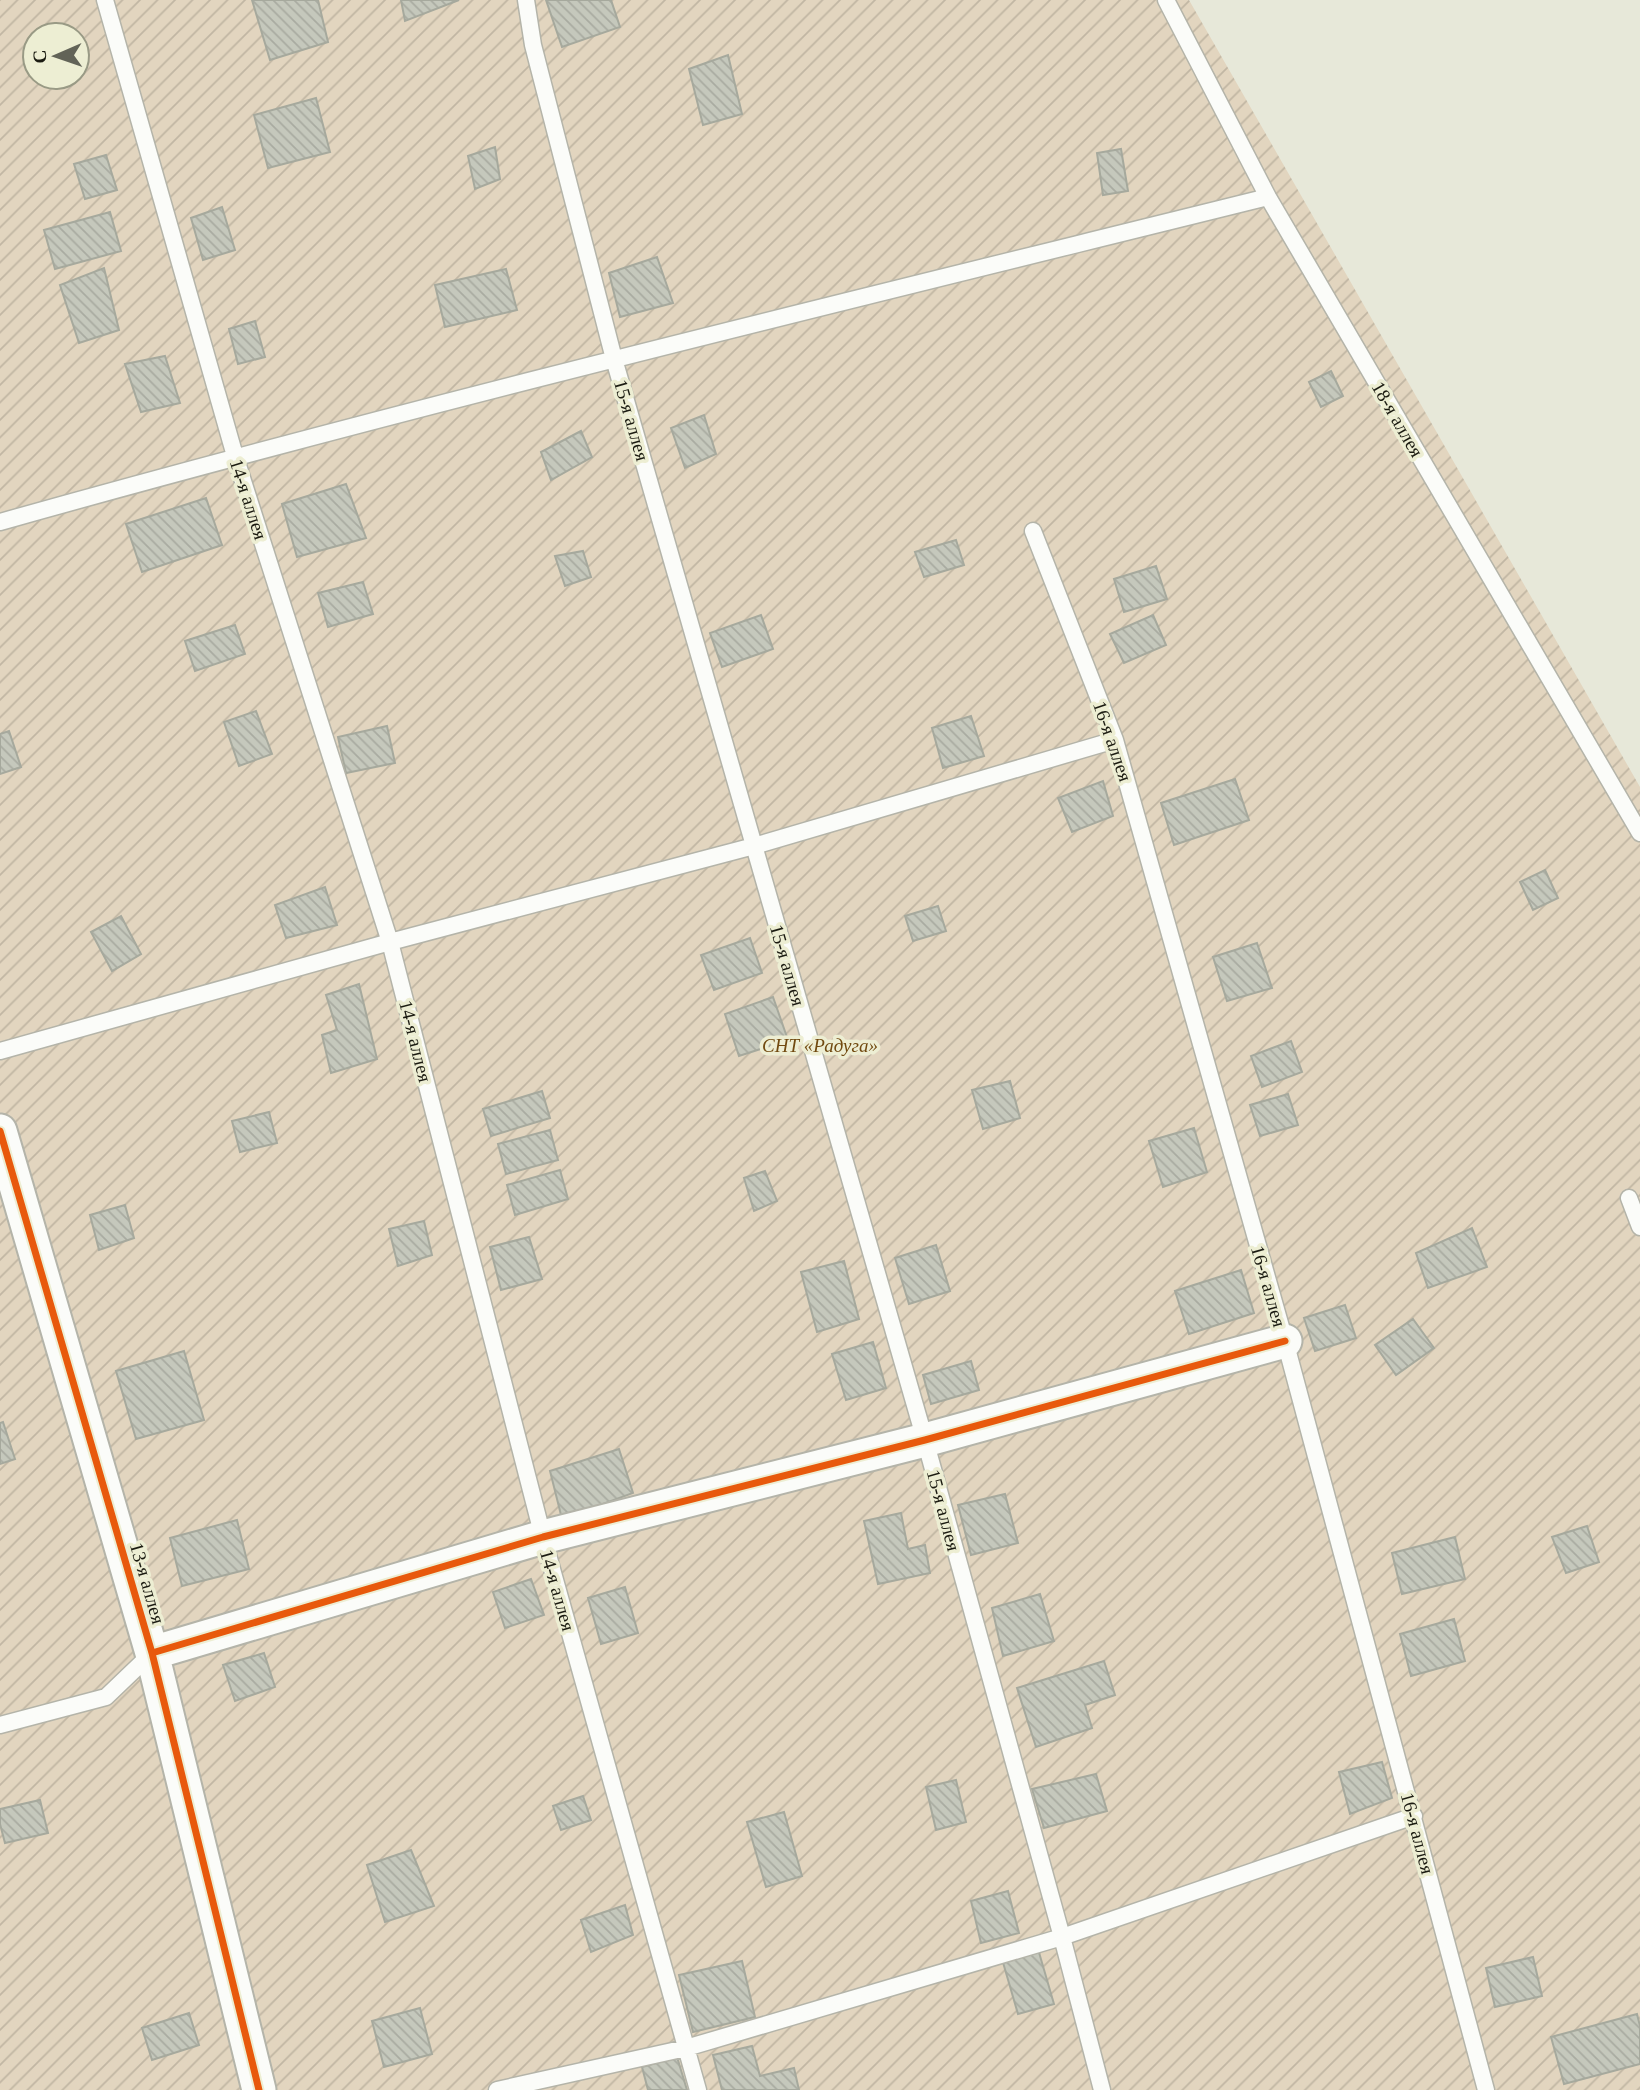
<svg xmlns="http://www.w3.org/2000/svg" width="1640" height="2090" viewBox="0 0 1640 2090" font-family="'Times New Roman',serif">
  <style>
    .garden { fill: url(#garden-furrows); fill-rule: evenodd }
    .building { fill: url(#building-back-hatch); stroke: #a6a99d; stroke-width: 2 }
    .lines { fill: none; stroke-linecap: round; stroke-linejoin: round }
    .service-casing { stroke: #b4b4a9; stroke-width: 19 }
    .minor-casing { stroke: #b4b4a9; stroke-width: 37 }
    .service { stroke: #fbfcf9; stroke-width: 16 }
    .minor { stroke: #fbfcf9; stroke-width: 33 }
    .cycleway-casing { stroke: #edeed3; stroke-width: 11 }
    .cycleway { stroke: #e8590c; stroke-width: 7 }
    .labels { text-anchor: middle; stroke-width: 7; stroke-linejoin: round; paint-order: stroke }
    .street-label { font-size: 19px; fill: #1b1b11; stroke: #edeed3 }
    .park-label { font-size: 19px; font-style: italic; fill: #714a10; stroke: #edeed3 }
  </style>
  <defs>
    <pattern id="garden-furrows" width="10" height="10" patternUnits="userSpaceOnUse" patternTransform="scale(1.75)"><rect width="10" height="10" fill="#e2d5bf"/><path d="M-1 1l2-2M0 10L10 0M9 11l2-2" fill="none" stroke="#c1b6a3"/></pattern>
    <pattern id="building-back-hatch" width="6" height="6" patternUnits="userSpaceOnUse" patternTransform="scale(1.75)"><rect width="6" height="6" fill="#c5c8bc"/><path d="M-1 5l2 2M0 0l6 6M5-1l2 2" fill="none" stroke="#a9aba1"/></pattern>
  </defs>
  <rect width="100%" height="100%" fill="#e7e8d9"/>
  <path class="garden" d="M0 0H1189L1640 787V2090H0ZM35 35H77V77H35Z"/>
  <path class="building" d="M252 0H318L328 42 270 60Z
    M401 0H459L405 21Z
    M546 0H611L620 27 562 47Z
    M728 55 742 114 703 125 689 69Z
    M316 98 330 152 268 168 254 115Z
    M495 147 500 179 475 189 468 156Z
    M1121 149 1128 191 1103 195 1097 153Z
    M106 155 117 190 85 199 74 164Z
    M222 207 235 250 203 260 191 218Z
    M110 212 121 251 55 269 44 230Z
    M657 257 673 303 620 317 609 273Z
    M104 268 119 330 79 343 60 285Z
    M506 269 517 310 445 327 435 285Z
    M255 321 265 357 238 364 229 329Z
    M165 356 180 403 141 412 125 364Z
    M1331 371 1343 396 1321 407 1309 382Z
    M704 415 716 454 685 468 671 428Z
    M581 431 592 457 551 480 541 452Z
    M346 484 366 538 297 557 282 504Z
    M206 498 222 545 142 572 126 524Z
    M956 540 964 565 924 577 915 552Z
    M583 551 591 577 565 586 555 556Z
    M1156 566 1167 599 1124 612 1114 579Z
    M363 582 373 614 328 627 318 593Z
    M761 615 773 649 722 667 710 633Z
    M1153 615 1166 645 1124 663 1110 634Z
    M235 625 245 654 195 671 185 641Z
    M256 711 272 754 239 766 224 722Z
    M971 716 984 756 943 768 932 728Z
    M387 726 395 763 346 773 338 737Z
    M9 731 21 767 0 774V734Z
    M1235 779 1249 820 1174 845 1161 803Z
    M1103 781 1113 816 1072 832 1058 798Z
    M1545 870 1558 898 1533 910 1520 882Z
    M325 887 337 925 286 938 275 905Z
    M938 906 946 931 913 941 905 916Z
    M121 916 141 954 112 971 91 932Z
    M750 938 762 973 714 990 701 955Z
    M1257 943 1272 988 1227 1001 1213 957Z
    M359 984 377 1059 331 1073 322 1035 337 1030 326 995Z
    M773 997 788 1040 739 1056 725 1014Z
    M1291 1041 1302 1072 1262 1087 1251 1056Z
    M1010 1081 1020 1118 983 1129 972 1090Z
    M542 1091 550 1118 491 1136 483 1109Z
    M1288 1094 1298 1125 1260 1136 1250 1105Z
    M269 1112 277 1143 240 1152 232 1121Z
    M1194 1128 1207 1172 1163 1187 1149 1141Z
    M550 1130 558 1160 506 1174 498 1144Z
    M560 1170 568 1199 515 1215 507 1185Z
    M765 1171 777 1201 754 1211 744 1178Z
    M125 1205 134 1238 99 1250 90 1215Z
    M424 1221 432 1255 398 1266 389 1229Z
    M1472 1228 1487 1267 1428 1288 1416 1253Z
    M529 1237 542 1279 501 1290 490 1247Z
    M936 1245 950 1291 909 1304 895 1258Z
    M844 1261 859 1319 817 1332 801 1272Z
    M1241 1270 1254 1313 1189 1334 1175 1291Z
    M1345 1305 1356 1338 1315 1351 1304 1318Z
    M1413 1319 1434 1348 1396 1375 1375 1345Z
    M873 1342 886 1388 846 1400 832 1354Z
    M184 1351 204 1420 136 1439 116 1371Z
    M971 1361 979 1390 931 1404 923 1375Z
    M3 1422 15 1459 0 1464V1423Z
    M619 1449 633 1493 562 1519 550 1471Z
    M1005 1494 1018 1543 971 1555 958 1505Z
    M901 1513 908 1549 925 1545 930 1573 878 1584 864 1521Z
    M237 1520 249 1569 182 1586 170 1538Z
    M1587 1526 1599 1562 1566 1573 1552 1537Z
    M1455 1537 1465 1579 1402 1594 1392 1553Z
    M531 1579 544 1615 505 1628 493 1592Z
    M625 1587 638 1633 601 1644 588 1598Z
    M1040 1594 1054 1641 1003 1656 992 1608Z
    M1454 1619 1465 1661 1411 1676 1400 1634Z
    M264 1653 275 1687 235 1701 223 1665Z
    M1104 1661 1115 1695 1085 1705 1092 1728 1036 1747 1017 1688Z
    M1382 1762 1392 1798 1350 1814 1339 1772Z
    M1096 1774 1107 1811 1044 1828 1032 1789Z
    M956 1780 966 1822 936 1830 926 1787Z
    M583 1796 591 1820 561 1830 553 1806Z
    M40 1800 48 1833 5 1843 0 1824V1809Z
    M784 1812 802 1876 766 1887 747 1822Z
    M411 1850 434 1906 385 1922 367 1865Z
    M1008 1891 1019 1933 981 1943 971 1901Z
    M625 1905 633 1935 591 1952 581 1920Z
    M1038 1949 1054 2004 1018 2014 1002 1959Z
    M1533 1957 1542 1996 1495 2007 1486 1968Z
    M742 1961 755 2017 693 2032 679 1975Z
    M420 2008 432 2054 384 2067 372 2021Z
    M189 2013 199 2045 152 2060 142 2028Z
    M1637 2014 1640 2026V2064L1564 2084 1551 2037Z
    M752 2046 760 2076 794 2068 799 2090H722L713 2055Z
    M677 2057 687 2090H648L642 2067Z"/>
  <g class="lines">
    <g class="service-casing">
      <path id="service" d="M105 0 235 456 390 942 543 1537 698 2090
        M526 0 533 45 614 359 925 1440 1062 1937 1102 2090
        M1166 0 1268 197 1640 833
        M0 522C420 404 844 302 1268 197
        M1033 531 1115 740 1285 1341 1486 2090
        M0 1051 390 942 754 846 1115 740
        M1629 1198 1640 1227
        M0 1725 106 1697 152 1653
        M497 2090 686 2048 1062 1937 1414 1816"/>
    </g>
    <g class="minor-casing">
      <path id="minor" d="M0 1131 152 1653 259 2090
        M152 1653 543 1537 925 1440 1285 1341"/>
    </g>
    <use href="#service" class="service"/>
    <use href="#minor" class="minor"/>
    <g class="cycleway-casing">
      <path id="cycleway" d="M0 1131 152 1653 259 2090
        M152 1653 543 1537 925 1440 1285 1341"/>
    </g>
    <use href="#cycleway" class="cycleway"/>
  </g>
  <g class="labels">
    <g class="street-label">
      <text transform="translate(1398 419) rotate(60)" y="7">18-я аллея</text>
      <text transform="translate(632 420) rotate(74)" y="7">15-я аллея</text>
      <text transform="translate(249 499) rotate(72)" y="7">14-я аллея</text>
      <text transform="translate(1113 741) rotate(71)" y="7">16-я аллея</text>
      <text transform="translate(788 965) rotate(74)" y="7">15-я аллея</text>
      <text transform="translate(416 1041) rotate(76)" y="7">14-я аллея</text>
      <text transform="translate(1269 1286) rotate(74)" y="7">16-я аллея</text>
      <text transform="translate(944 1510) rotate(75)" y="7">15-я аллея</text>
      <text transform="translate(148 1583) rotate(74)" y="7">13-я аллея</text>
      <text transform="translate(558 1590) rotate(74)" y="7">14-я аллея</text>
      <text transform="translate(1418 1833) rotate(75)" y="7">16-я аллея</text>
    </g>
    <g class="park-label">
      <text x="820" y="1052">СНТ «Радуга»</text>
    </g>
  </g>
  <g transform="translate(56 56) rotate(268)"><circle r="33" fill="#edeed3" stroke="#999a85" stroke-width="2"/>
  <path d="M0-5L12 26L0 18L-12 26Z" fill="#626357"/>
  <text y="-10" font-size="19" font-weight="bold" text-anchor="middle" fill="#1b1b11">С</text>
  </g>
</svg>
